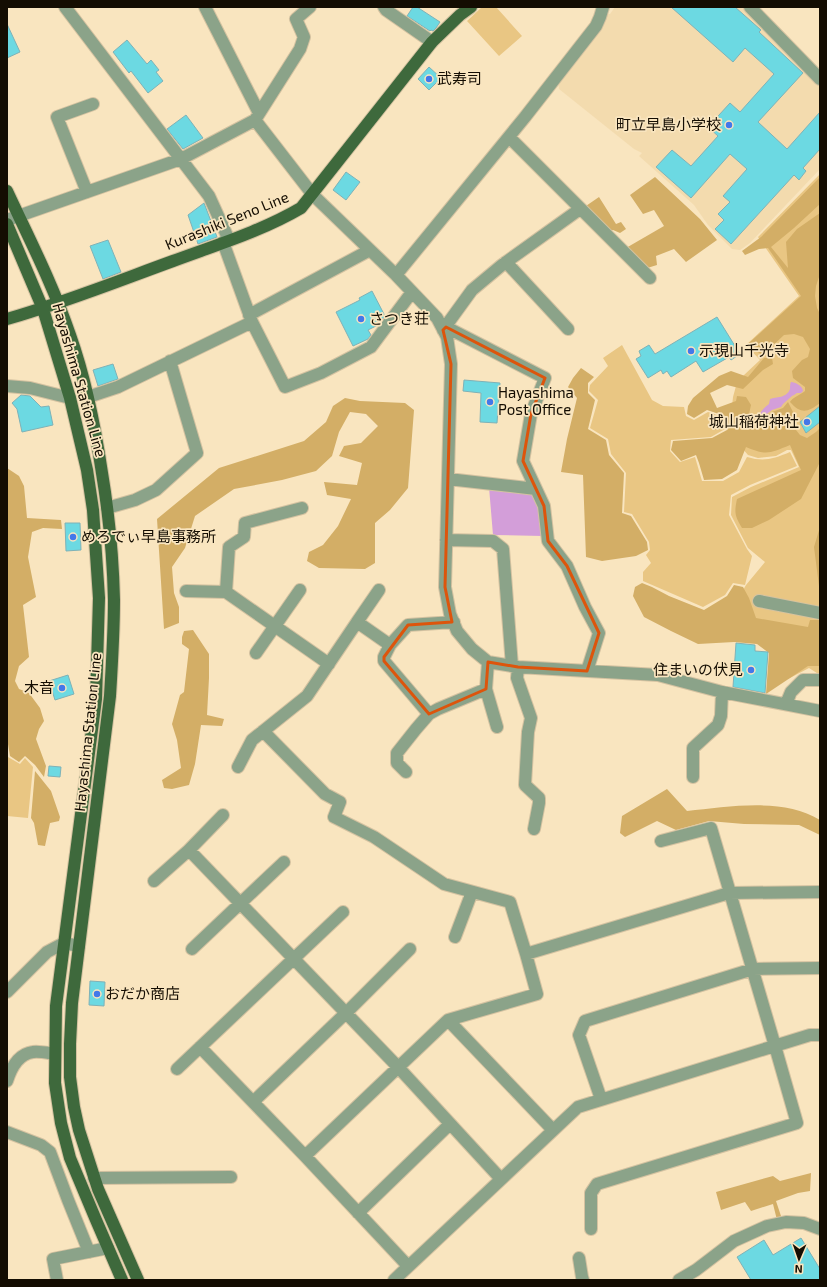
<svg xmlns="http://www.w3.org/2000/svg" width="827" height="1287" viewBox="0 0 827 1287" font-family="'Exo 2','Noto Sans JP',sans-serif">
  <style>
    .built { fill: #f3dbae }
    .green { fill: #e9c683 }
    .forest { fill: #d3ae66 }
    .water { fill: #d39ed9 }
    .building { fill: #6cd9e2; stroke: #7fb2b7 }
    .lines { fill: none; stroke-linecap: round; stroke-linejoin: round }
    .minor-casing { stroke: #d4c2a1; stroke-width: 14 }
    .major-casing { stroke: #d4c2a1; stroke-width: 14 }
    .minor { stroke: #8ba389; stroke-width: 12 }
    .major { stroke: #3e693c; stroke-width: 12 }
    .marked { fill: none; stroke: #dd550c; stroke-width: 3; stroke-linejoin: round }
    .poi-dot { fill: #4378e9; stroke: #f9e5bf; stroke-width: 1.5 }
    .labels { text-anchor: middle; stroke-width: 3.5; stroke-linejoin: round; paint-order: stroke }
    .poi-label { font-size: 15px; fill: #140d02; stroke: #f9e5bf; text-anchor: start }
    .street-label { font-size: 15px; fill: #140d02; stroke: #f9e5bf }
  </style>
  <rect width="100%" height="100%" fill="#f9e5bf"/>
  <path class="built" d="M615 7H746L820 87V169L750 243 740 250 732 249 708 225 694 205 639 156 642 153 634 149 559 89 558 80 606 14H610Z"/>
  <path class="green" d="M482 7H496L522 36 499 56 467 21Z
    M820 174V675L809 668 788 679 771 652 734 606 746 585 765 562 748 548 731 515 732 497 751 487 799 467 791 450H787L776 456 758 458 748 455 735 440 731 416 733 397 736 386 743 376 760 360 746 345 799 296 758 237Z
    M622 345 652 400 663 406 684 407 686 416 694 420 708 412 726 418 725 429 711 437 671 440 670 451 680 462 695 457 702 481H723L739 472 747 457C764 462 773 459 790 452L797 466 750 485 731 495 729 515 747 549 752 556 745 585 733 583 725 595 703 607 643 581V572L651 563 646 555 650 550 649 542 632 514 624 512 626 473 611 454 608 439 590 428 598 400 589 391 590 385 608 366 603 358Z
    M7 749 8 757 20 764 25 758 33 767 28 818 7 816Z"/>
  <path class="forest" d="M655 177 700 219 717 240 686 262 674 249 656 256 657 265 644 269 626 248 664 226 654 210 643 214 630 195Z
    M819 178 820 204 794 228 771 247 788 268 786 242 797 229 820 213V274L816 286 815 296 817 308 820 314V403C807 413 801 414 790 402 793 397 800 395 805 391V387L793 378 792 371 802 360 808 357 810 349 803 337 794 334 784 335 768 350 761 354 754 350 749 343 801 296 768 248 759 249 745 255 742 251 761 237Z
    M599 197 616 224 621 222 626 229 620 233 613 230 607 232 583 208Z
    M764 358H772L773 364 763 370 743 389 727 385 710 393 717 408 736 401 737 396 746 397 751 405 749 414 760 422 772 412 783 408 788 402 794 414 790 426V430H796L800 435 807 438 816 432 820 428V462L801 499 769 520 752 528H742C735 516 734 513 737 499L801 470 790 445C770 453 767 456 746 447L737 470 722 479 704 480 699 463 696 455 681 461 671 450 673 441 712 438 727 430 728 417 707 410 694 418 687 414 688 406 693 398 719 376 731 371 748 377Z
    M581 368 594 377 588 383V393L595 400 588 429 606 440 609 455 624 473 622 513 631 516 647 542 648 550 636 556 602 561 586 557 583 475 561 472 567 439 577 398 568 387 573 378Z
    M345 398 360 401 405 403 414 410 408 488 390 510 375 523V563L365 569 319 568 307 561 309 552 323 545 338 526 351 499 327 495 324 482 357 485 362 463 339 456 344 446 361 443 378 426 366 414 350 412 339 432 332 456 316 471 282 480 234 489 195 516 185 548 172 567 174 593 179 607V623L164 629 157 519 219 468 304 441 326 422 333 406Z
    M7 468 19 476 24 486 27 518 61 520 62 529 43 528 32 532 28 557 36 597 23 605 29 657 19 666 15 681 19 689 29 693 40 708 44 721 39 729 36 739 46 766 44 777 35 765 25 756 19 762 10 756 7 738Z
    M820 527V594L814 547Z
    M642 583 652 587 669 596 704 610 727 596 734 585 743 587 749 598 756 618 808 627 810 620H820V666H808L766 694 769 653 757 644 734 642 698 644 671 631 644 617 633 596 635 587Z
    M193 630 209 654V678L207 715 224 719 222 726 201 725 195 764 189 785 172 789 164 788 162 780 181 768 177 740 172 724 180 695 184 692 189 649 182 644V637L184 631Z
    M35 771 51 791 60 817 59 821 50 823 45 846 38 845 34 823 31 818Z
    M667 789 687 811C729 807 783 797 820 820V835L799 825 744 824 709 821 676 830 657 821 625 837 620 833 622 816Z
    M811 1173 810 1191 798 1193 776 1201 782 1219 777 1220 773 1204 751 1211 745 1202 721 1210 716 1192 773 1176 780 1181Z"/>
  <path class="water" d="M791 382C795 382 803 386 803 391L801 393H797L794 395 792 396 783 404 781 407 772 410 760 419 759 418C759 412 764 408 769 404L770 399C776 397 787 398 790 389 790 386 790 384 791 382Z
    M489 487 534 493 540 508 543 536 493 535Z"/>
  <path class="building" d="M413 7H417L440 22 436 28 433 31 431 30 430 31 407 16Z
    M671 7H735L761 30 759 32 803 73 758 122 787 149 820 112V149L803 168 806 171 799 180 794 175 731 244 715 229 724 220 718 214 730 202 723 196 747 169 730 154 691 198 656 167 672 150 691 166 718 136 708 127 730 103 740 112 774 74 745 48 733 62Z
    M7 24 20 52 7 58Z
    M127 40 147 64 151 60 159 70 156 72 163 81 148 93 131 71 129 73 113 52Z
    M429 67 441 78 429 90 418 79Z
    M186 115 203 138 183 149 167 129Z
    M346 172 360 182 346 200 333 190Z
    M204 203 217 237 198 244 188 215Z
    M108 240 121 272 103 279 90 246Z
    M372 291 385 316 378 325 368 330 371 335 368 339 353 346 336 312 360 300 359 298Z
    M717 317 740 354 731 360 729 357 703 372 696 361 671 377 667 371 663 374 661 370 648 378 636 359 641 356 639 351 649 345 655 354Z
    M113 364 118 379 98 386 93 370Z
    M464 380 500 383 497 423 480 422 481 393 463 391Z
    M21 395 30 396 41 407 49 406 53 425 22 432 17 409 12 403Z
    M820 406V422L806 433 800 422Z
    M65 523H80L81 550 66 551Z
    M736 643 755 645V651L768 652 765 693 733 687Z
    M68 675 74 694 55 700 49 681Z
    M49 766 61 767 60 777 48 776Z
    M90 981 105 982 104 1006 89 1005Z
    M801 1238 820 1269V1280H751L737 1257 764 1240 773 1255Z"/>
  <g class="lines">
    <g class="minor-casing">
      <path id="minor" d="M65 7 209 196 229 240
        M205 7 259 113
        M384 7 386 10 432 42
        M750 7 820 79
        M255 120 313 195 396 275 437 318 447 337 451 364 445 587 450 614 457 631 472 649 488 662 518 667 658 675 722 692 820 711
        M509 137 650 278
        M87 192 57 117 93 104
        M7 220 181 159 255 120 300 49 304 37 296 19 310 7
        M506 262 568 329
        M396 275 525 117 596 26 600 17 603 7
        M249 315 370 250
        M252 322 285 387 321 373 371 347 412 292
        M446 327 545 378 531 414 523 461 544 506 548 541 567 566 585 607 599 633 587 671
        M443 330 472 290 502 265 580 209
        M7 386 30 388 70 398
        M88 397 118 387 252 322 223 242
        M448 479 536 489
        M107 508 135 500 156 490 197 453 170 361
        M302 508 245 523 244 537 229 547 226 592 329 664
        M446 540 493 541 503 549 512 666
        M186 591 226 592
        M759 601 820 613
        M357 622 379 590
        M390 645 384 657V661L429 714
        M256 653 300 590
        M488 662 486 689 497 727
        M518 667 517 678 531 718 528 732 525 785 539 798V803L534 829
        M786 704 791 692 803 680H820
        M263 731 325 794 340 802 334 817 374 837 444 884 510 902 526 954 537 994 448 1020 305 1156
        M238 767 252 740 307 696 357 622 390 645 408 625 454 622
        M406 772 397 763V753L416 729 429 714 438 709 486 689
        M693 777V748L718 725 721 716 722 692
        M189 850 223 815
        M154 881 189 850 398 1067 501 1179
        M455 937 472 892
        M192 949 284 862
        M526 954 729 893 820 892
        M7 992 47 952 64 943 79 946
        M448 1020 553 1130
        M200 1047 305 1156 408 1266
        M177 1069 343 912
        M7 1081C11 1068 18 1054 33 1052 39 1051 48 1053 55 1054
        M601 1099 579 1035 585 1021 753 969 820 968
        M253 1102 346 1013 410 949
        M7 1132 41 1145 50 1152 68 1200 89 1252
        M94 1178 231 1177
        M358 1213 450 1124
        M591 1229V1193L597 1184 797 1123 775 1046 711 828 661 841
        M579 1258 582 1277 583 1280
        M57 1280 53 1259 108 1248
        M394 1280 578 1107 810 1035H820
        M679 1280 696 1270 734 1241 767 1226 786 1222 804 1223 820 1229"/>
    </g>
    <g class="major-casing">
      <path id="major" d="M7 191C29 238 53 285 70 335 86 380 95 426 102 473 109 515 113 557 114 600 114 632 112 664 110 696L72 1003 70 1044V1077L74 1107 79 1130 98 1189 138 1280
        M7 224 43 309 70 398 87 470 93 510 99 598 96 699 56 1006 55 1083 61 1123 70 1158 96 1220 122 1280
        M7 319C63 303 118 281 173 261 216 245 262 231 301 208L432 42 460 15 471 7"/>
    </g>
    <use href="#minor" class="minor"/>
    <use href="#major" class="major"/>
  </g>
  <path class="marked" d="M446 327 545 378 531 414 523 461 544 506 548 541 567 566 599 633 587 671 518 667 488 662 486 689 429 714 384 661V657L408 625 452 622 445 587 451 364 443 330Z"/>
  <g class="poi-dot">
    <circle cx="429" cy="79" r="4"/>
    <circle cx="729" cy="125" r="4"/>
    <circle cx="361" cy="319" r="4"/>
    <circle cx="691" cy="351" r="4"/>
    <circle cx="490" cy="402" r="4"/>
    <circle cx="807" cy="422" r="4"/>
    <circle cx="73" cy="537" r="4"/>
    <circle cx="751" cy="670" r="4"/>
    <circle cx="62" cy="688" r="4"/>
    <circle cx="97" cy="994" r="4"/>
  </g>
  <g class="labels">
    <g class="poi-label">
      <text x="437" y="84">武寿司</text>
      <text x="721" y="130" text-anchor="end">町立早島小学校</text>
      <text x="369" y="324">さつき荘</text>
      <text x="699" y="356">示現山千光寺</text>
      <text x="498" y="398">Hayashima<tspan x="498" dy="17">Post Office</tspan></text>
      <text x="799" y="427" text-anchor="end">城山稲荷神社</text>
      <text x="81" y="542">めろでぃ早島事務所</text>
      <text x="743" y="675" text-anchor="end">住まいの伏見</text>
      <text x="54" y="693" text-anchor="end">木音</text>
      <text x="105" y="999">おだか商店</text>
    </g>
    <g class="street-label">
      <text transform="translate(227 221) rotate(-22)" y="5">Kurashiki Seno Line</text>
      <text transform="translate(79 380) rotate(74)" y="5">Hayashima Station Line</text>
      <text transform="translate(88 732) rotate(-84)" y="5">Hayashima Station Line</text>
    </g>
  </g>
  <rect width="827" height="1287" fill="none" stroke="#140d02" stroke-width="16"/>
  <g transform="translate(799 1259) rotate(182)" stroke="#f9e5bf" stroke-width="3" paint-order="stroke">
  <path d="M0-3L7 15L0 10L-7 15Z" fill="#140d02"/>
  <text y="-6" font-size="11" font-weight="bold" text-anchor="middle" fill="#140d02">N</text>
  </g>
</svg>
